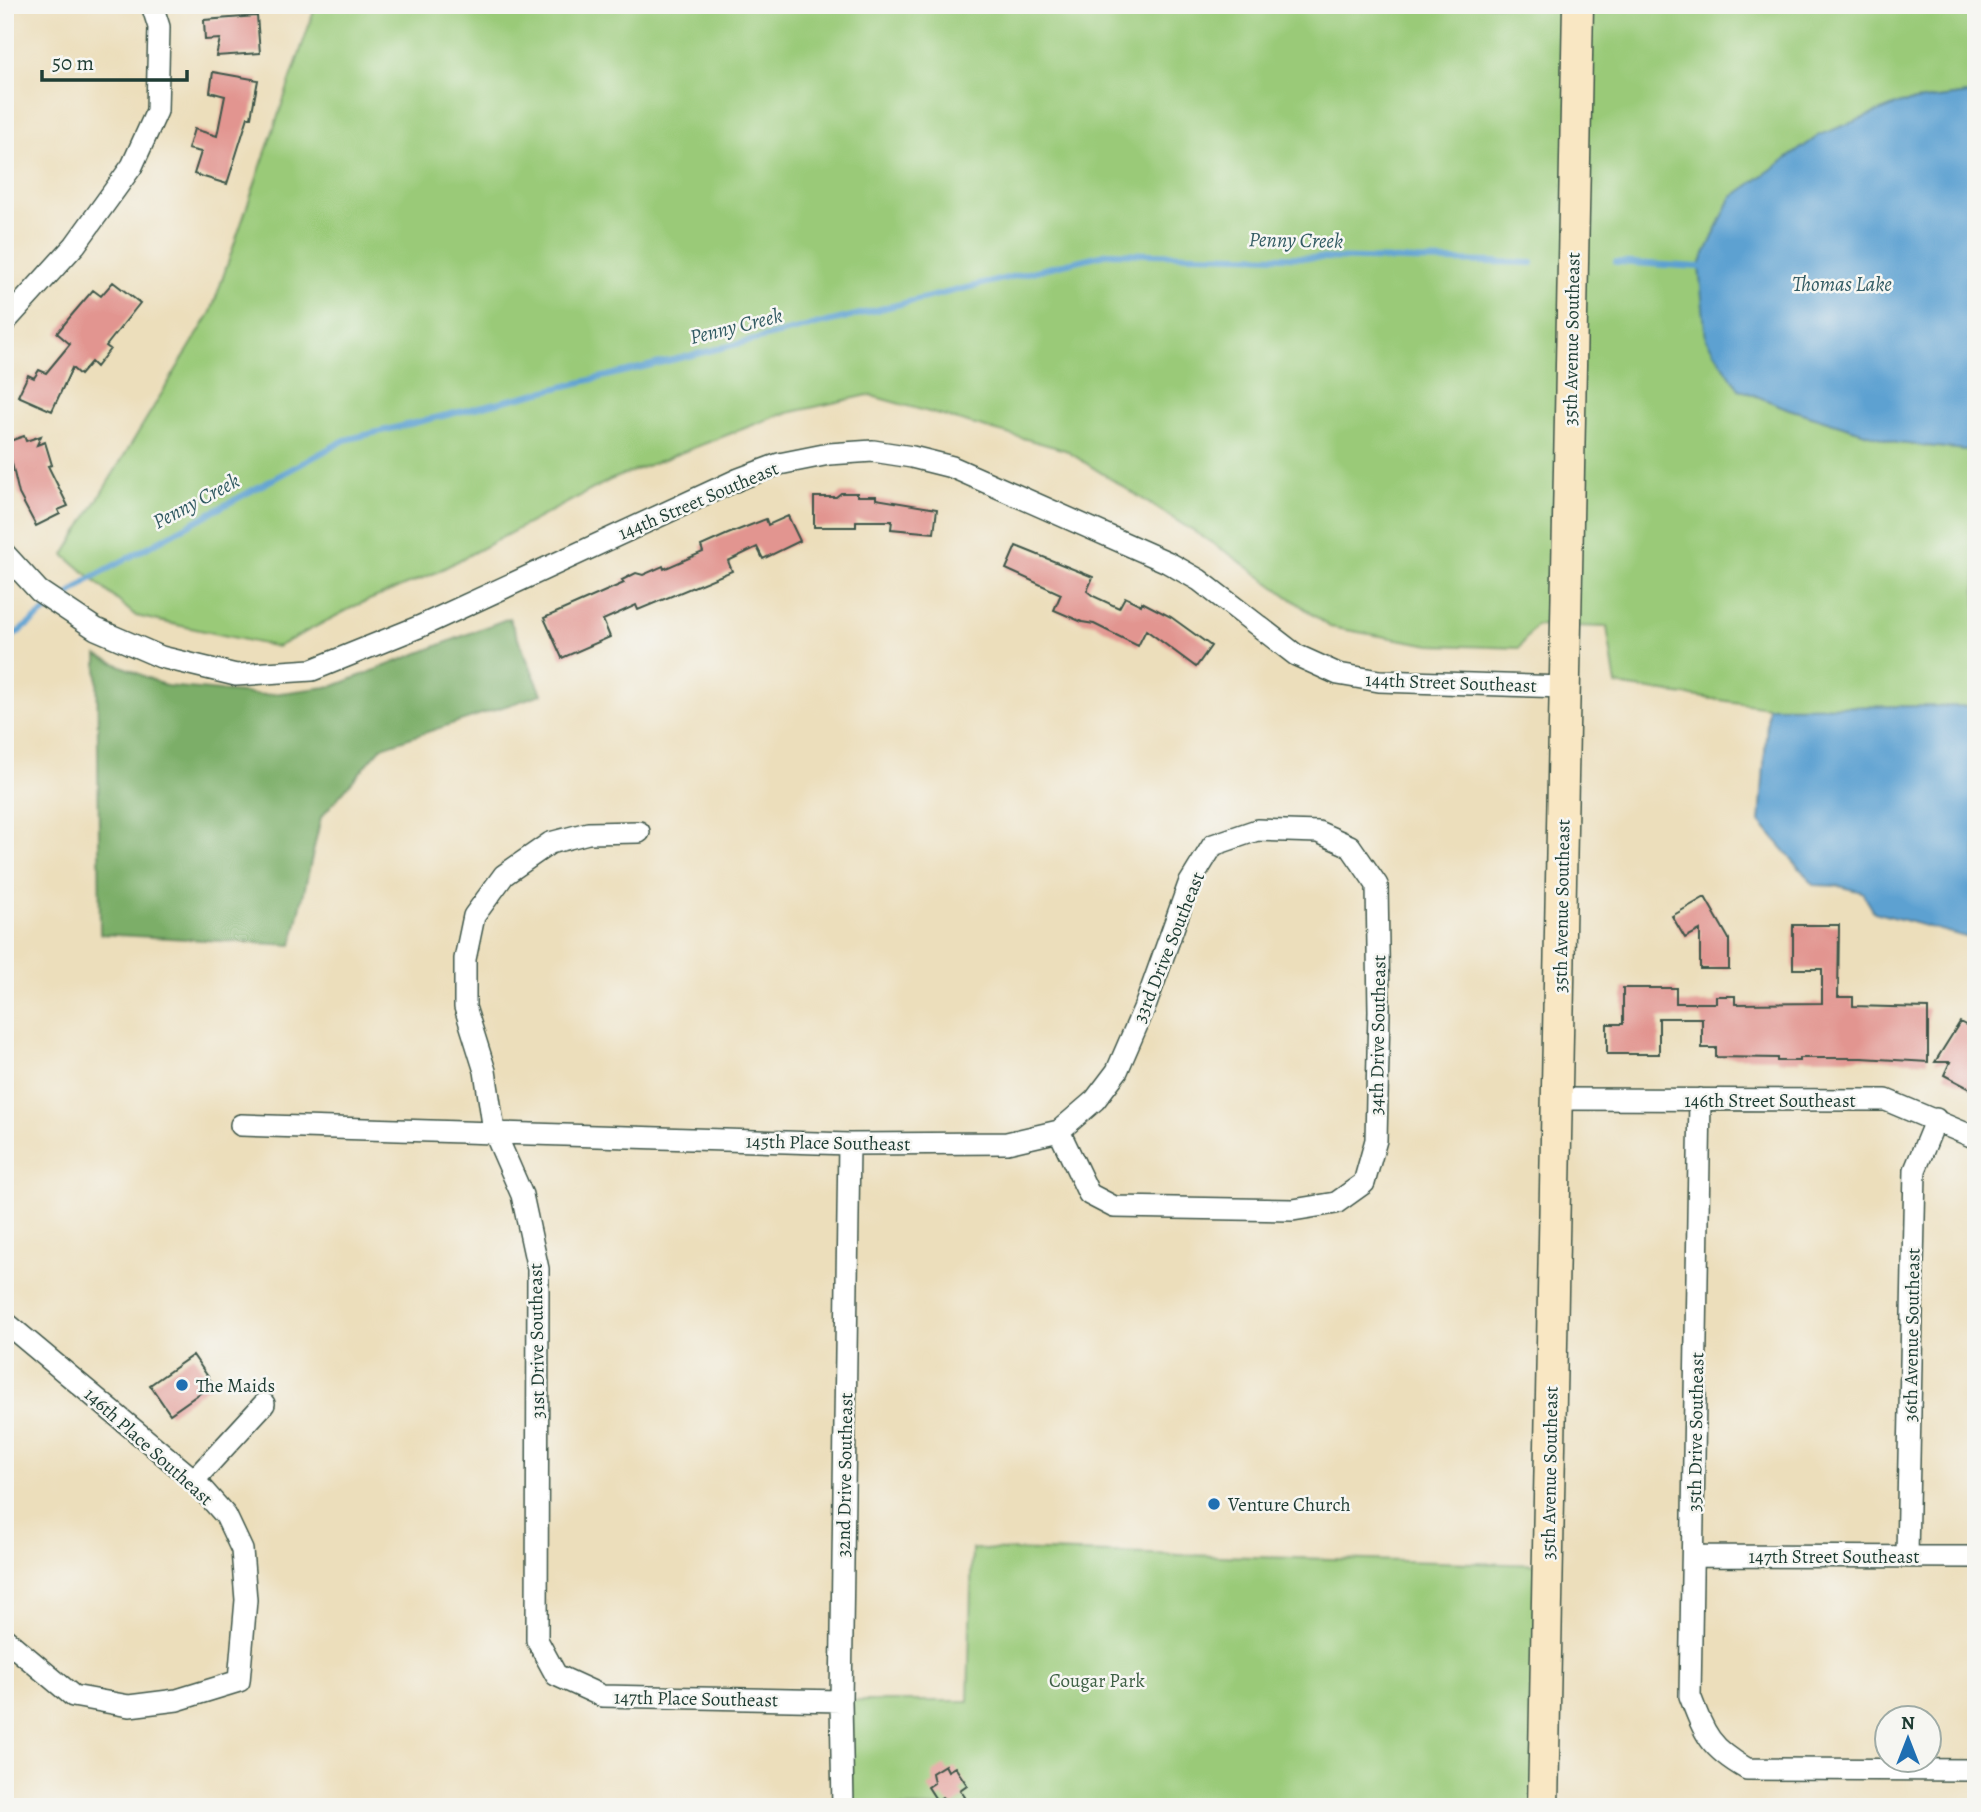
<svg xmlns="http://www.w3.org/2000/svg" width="1981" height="1812" viewBox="0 0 1981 1812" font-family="Alegreya,serif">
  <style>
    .green { fill: #9aca78; stroke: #5c8456; stroke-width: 2 }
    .forest { fill: #7bae68; stroke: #4d764e; stroke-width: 2 }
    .water { fill: #5da1d1; stroke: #3e6f82; stroke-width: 2 }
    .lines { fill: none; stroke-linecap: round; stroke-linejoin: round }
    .stream { stroke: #5da1d1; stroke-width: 6 }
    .building { fill: #e29590 }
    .street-casing { stroke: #3e5548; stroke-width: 24 }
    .secondary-casing { stroke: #3e5548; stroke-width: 33 }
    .street { stroke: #fff; stroke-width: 21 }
    .secondary { stroke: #f9e7c3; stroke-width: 30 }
    .poi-dot { fill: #1f6fb2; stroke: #f6f6f2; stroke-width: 2.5 }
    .labels { text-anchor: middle; stroke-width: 5; stroke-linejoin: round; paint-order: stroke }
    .street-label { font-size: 19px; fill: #1f3d34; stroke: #f6f6f2 }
    .poi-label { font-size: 19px; fill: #1f3d34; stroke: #f6f6f2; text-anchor: start }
    .park-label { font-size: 19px; fill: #3e6045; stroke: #f6f6f2 }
    .water-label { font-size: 21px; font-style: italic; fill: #325b63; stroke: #f6f6f2 }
  </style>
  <rect width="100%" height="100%" fill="#f6f6f2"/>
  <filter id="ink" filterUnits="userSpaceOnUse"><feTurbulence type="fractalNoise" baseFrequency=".0143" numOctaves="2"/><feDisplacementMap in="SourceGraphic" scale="14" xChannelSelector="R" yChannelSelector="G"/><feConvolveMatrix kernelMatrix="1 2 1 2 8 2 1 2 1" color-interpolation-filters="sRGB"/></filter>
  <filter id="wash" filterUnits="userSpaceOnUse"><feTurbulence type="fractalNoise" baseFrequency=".00686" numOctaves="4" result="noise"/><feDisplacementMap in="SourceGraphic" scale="28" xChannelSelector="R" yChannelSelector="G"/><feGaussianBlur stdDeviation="1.57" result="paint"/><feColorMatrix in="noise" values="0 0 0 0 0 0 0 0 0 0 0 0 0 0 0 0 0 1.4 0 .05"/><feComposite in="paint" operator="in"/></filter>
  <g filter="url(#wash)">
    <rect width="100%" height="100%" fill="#ecdebb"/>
    <path class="green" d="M316 5H1976V93L1901 103 1739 389 1789 409 1897 443 1976 451V706L1768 707 1616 685 1607 627 1536 625 1519 648 1431 645 1330 627 1231 555 1065 450 868 395 779 415 610 480 435 573 357 605 277 647 136 616 64 555 211 312Z
      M972 1549 1547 1565 1543 1807H843L841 1701H968Z"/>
    <path class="forest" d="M509 618 542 694 382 747 321 817 292 945 100 934 97 655 166 686 265 695 334 686Z"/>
    <path class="water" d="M1976 93V451L1897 443 1789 409 1739 389 1706 339 1699 267 1731 198 1820 135 1901 103Z
      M1976 706V940L1874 912 1862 892 1838 886 1814 885 1760 822 1768 707Z"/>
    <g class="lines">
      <path class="stream" d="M1616 262 1699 267
        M62 600 91 578 345 440 1109 253 1532 263
        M5 642 53 606"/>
    </g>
    <g id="blocks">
      <path class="building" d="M257 16 260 53 216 56 220 39 205 40 204 20Z
        M213 72 258 80 251 117H248L227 184 194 174 201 152 188 149 194 129 217 136 225 96 210 92Z
        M113 282 140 303 106 346 110 349 96 367 91 362 80 375 72 368 52 411 18 396 28 375 34 378 39 370 46 373 70 344 57 333 70 317 93 290 101 296Z
        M24 436 26 441 41 436 37 445 45 442 52 465 48 466 68 506 58 510 60 514 36 526 19 494 7 442Z
        M841 493H857V496H876V499L937 509 934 533 891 529 892 521H856V527H814V497H836Z
        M788 516 800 541 763 559 757 547 728 561 732 571 638 610 636 605 603 620 610 637 562 658 544 618 624 583 622 580 636 573 643 575 663 566 664 569 703 552 701 546 728 534 766 519 768 525Z
        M1016 546 1093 577 1087 591 1093 596 1119 608 1125 597 1141 605 1142 602 1171 617 1211 646 1196 667 1146 630 1138 646 1094 624 1082 622 1054 610 1061 594 1006 569Z
        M1705 897 1729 939V969H1700V930L1685 938 1672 916Z
        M1793 925H1839L1838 997H1853V1006L1928 1008V1062L1862 1058H1799V1061H1777V1058L1716 1057V1048H1702V1018H1659V1054H1607V1024H1623V988H1676V1003H1716V996H1735V1004L1822 1003V969H1793Z
        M1960 1022 1976 1031V1092L1944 1075 1950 1062H1935Z
        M193 1355 213 1384 170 1414 150 1385Z
        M945 1765 948 1771 955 1767 967 1785 960 1790 965 1797 952 1806 942 1797 937 1801 928 1787 934 1783 932 1773Z"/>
    </g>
  </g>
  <g filter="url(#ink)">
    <use href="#blocks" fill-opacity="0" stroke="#3e5548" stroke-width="2"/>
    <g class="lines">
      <g class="street-casing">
        <path id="street" d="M5 322 75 245 132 166 157 111 159 27 152 5
          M5 554 39 591 96 629 161 657 236 675 312 670 421 626 739 479 779 464 829 454 873 451 912 457 952 467 1167 562 1199 580 1296 655 1338 674 1379 681 1565 687
          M639 832 588 833 550 843 504 875 474 916 465 959V1007L485 1071 494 1131 522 1195 538 1269 537 1640 556 1675 602 1696 841 1701
          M1557 1099 1886 1100 1976 1138
          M1700 1099 1690 1696C1705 1735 1710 1748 1747 1769L1976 1770
          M241 1125 849 1144 1007 1143 1059 1131 1089 1194 1114 1207 1293 1210 1336 1203 1364 1183 1376 1140 1379 1011 1377 885 1350 846 1318 832 1257 830 1213 845 1189 884 1146 1004 1117 1071 1095 1100 1059 1131
          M5 1322 194 1480 226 1516 242 1550 246 1600 239 1681 177 1700 129 1706 73 1696 5 1639
          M194 1480 264 1404
          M1907 1555 1915 1170 1936 1119
          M1693 1556 1976 1557
          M843 1807 841 1701 849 1144"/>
      </g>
      <g class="secondary-casing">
        <path id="secondary" d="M1543 1807 1578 5"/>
      </g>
      <use href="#street" class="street"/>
      <use href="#secondary" class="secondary"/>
    </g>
  </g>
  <g class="poi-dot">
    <circle cx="182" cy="1385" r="7"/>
    <circle cx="1214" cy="1504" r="7"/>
  </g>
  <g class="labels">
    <g class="street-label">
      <text transform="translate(1571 339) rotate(-89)" y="7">35th Avenue Southeast</text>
      <text transform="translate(698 500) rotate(-23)" y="7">144th Street Southeast</text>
      <text transform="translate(1451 682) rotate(2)" y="7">144th Street Southeast</text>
      <text transform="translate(1561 906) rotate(-89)" y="7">35th Avenue Southeast</text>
      <text transform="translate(1168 947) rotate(-68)" y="7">33rd Drive Southeast</text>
      <text transform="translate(1377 1035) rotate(-89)" y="7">34th Drive Southeast</text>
      <text x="1770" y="1107">146th Street Southeast</text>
      <text transform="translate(828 1142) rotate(1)" y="7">145th Place Southeast</text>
      <text transform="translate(1911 1335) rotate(-89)" y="7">36th Avenue Southeast</text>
      <text transform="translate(536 1341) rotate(-91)" y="7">31st Drive Southeast</text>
      <text transform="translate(1695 1432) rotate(-89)" y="7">35th Drive Southeast</text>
      <text transform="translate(149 1446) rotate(42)" y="7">146th Place Southeast</text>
      <text transform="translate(1549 1473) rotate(-89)" y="7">35th Avenue Southeast</text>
      <text transform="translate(844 1475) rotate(-89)" y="7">32nd Drive Southeast</text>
      <text x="1834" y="1563">147th Street Southeast</text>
      <text transform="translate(696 1698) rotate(1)" y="7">147th Place Southeast</text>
    </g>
    <g class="poi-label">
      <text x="196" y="1392">The Maids</text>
      <text x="1228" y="1511">Venture Church</text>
    </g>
    <g class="park-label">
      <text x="1097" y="1687">Cougar Park</text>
    </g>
    <g class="water-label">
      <text transform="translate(1296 240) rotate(1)" y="7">Penny Creek</text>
      <text x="1842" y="291">Thomas Lake</text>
      <text transform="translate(736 326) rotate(-14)" y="7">Penny Creek</text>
      <text transform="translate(196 501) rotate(-28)" y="7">Penny Creek</text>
    </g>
  </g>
  <rect width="1981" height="1812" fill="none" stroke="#f6f6f2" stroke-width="28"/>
  <g transform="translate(1908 1739)"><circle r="33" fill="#f6f6f2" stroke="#a0aca6" stroke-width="2"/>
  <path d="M0-5L12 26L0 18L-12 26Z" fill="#1f6fb2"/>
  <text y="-10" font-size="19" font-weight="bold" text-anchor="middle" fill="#1f3d34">N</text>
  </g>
  <path d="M42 70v10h145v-10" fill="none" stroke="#1f3d34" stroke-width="3.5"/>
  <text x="52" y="70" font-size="21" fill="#1f3d34" stroke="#f6f6f2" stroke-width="5" paint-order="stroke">50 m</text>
</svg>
